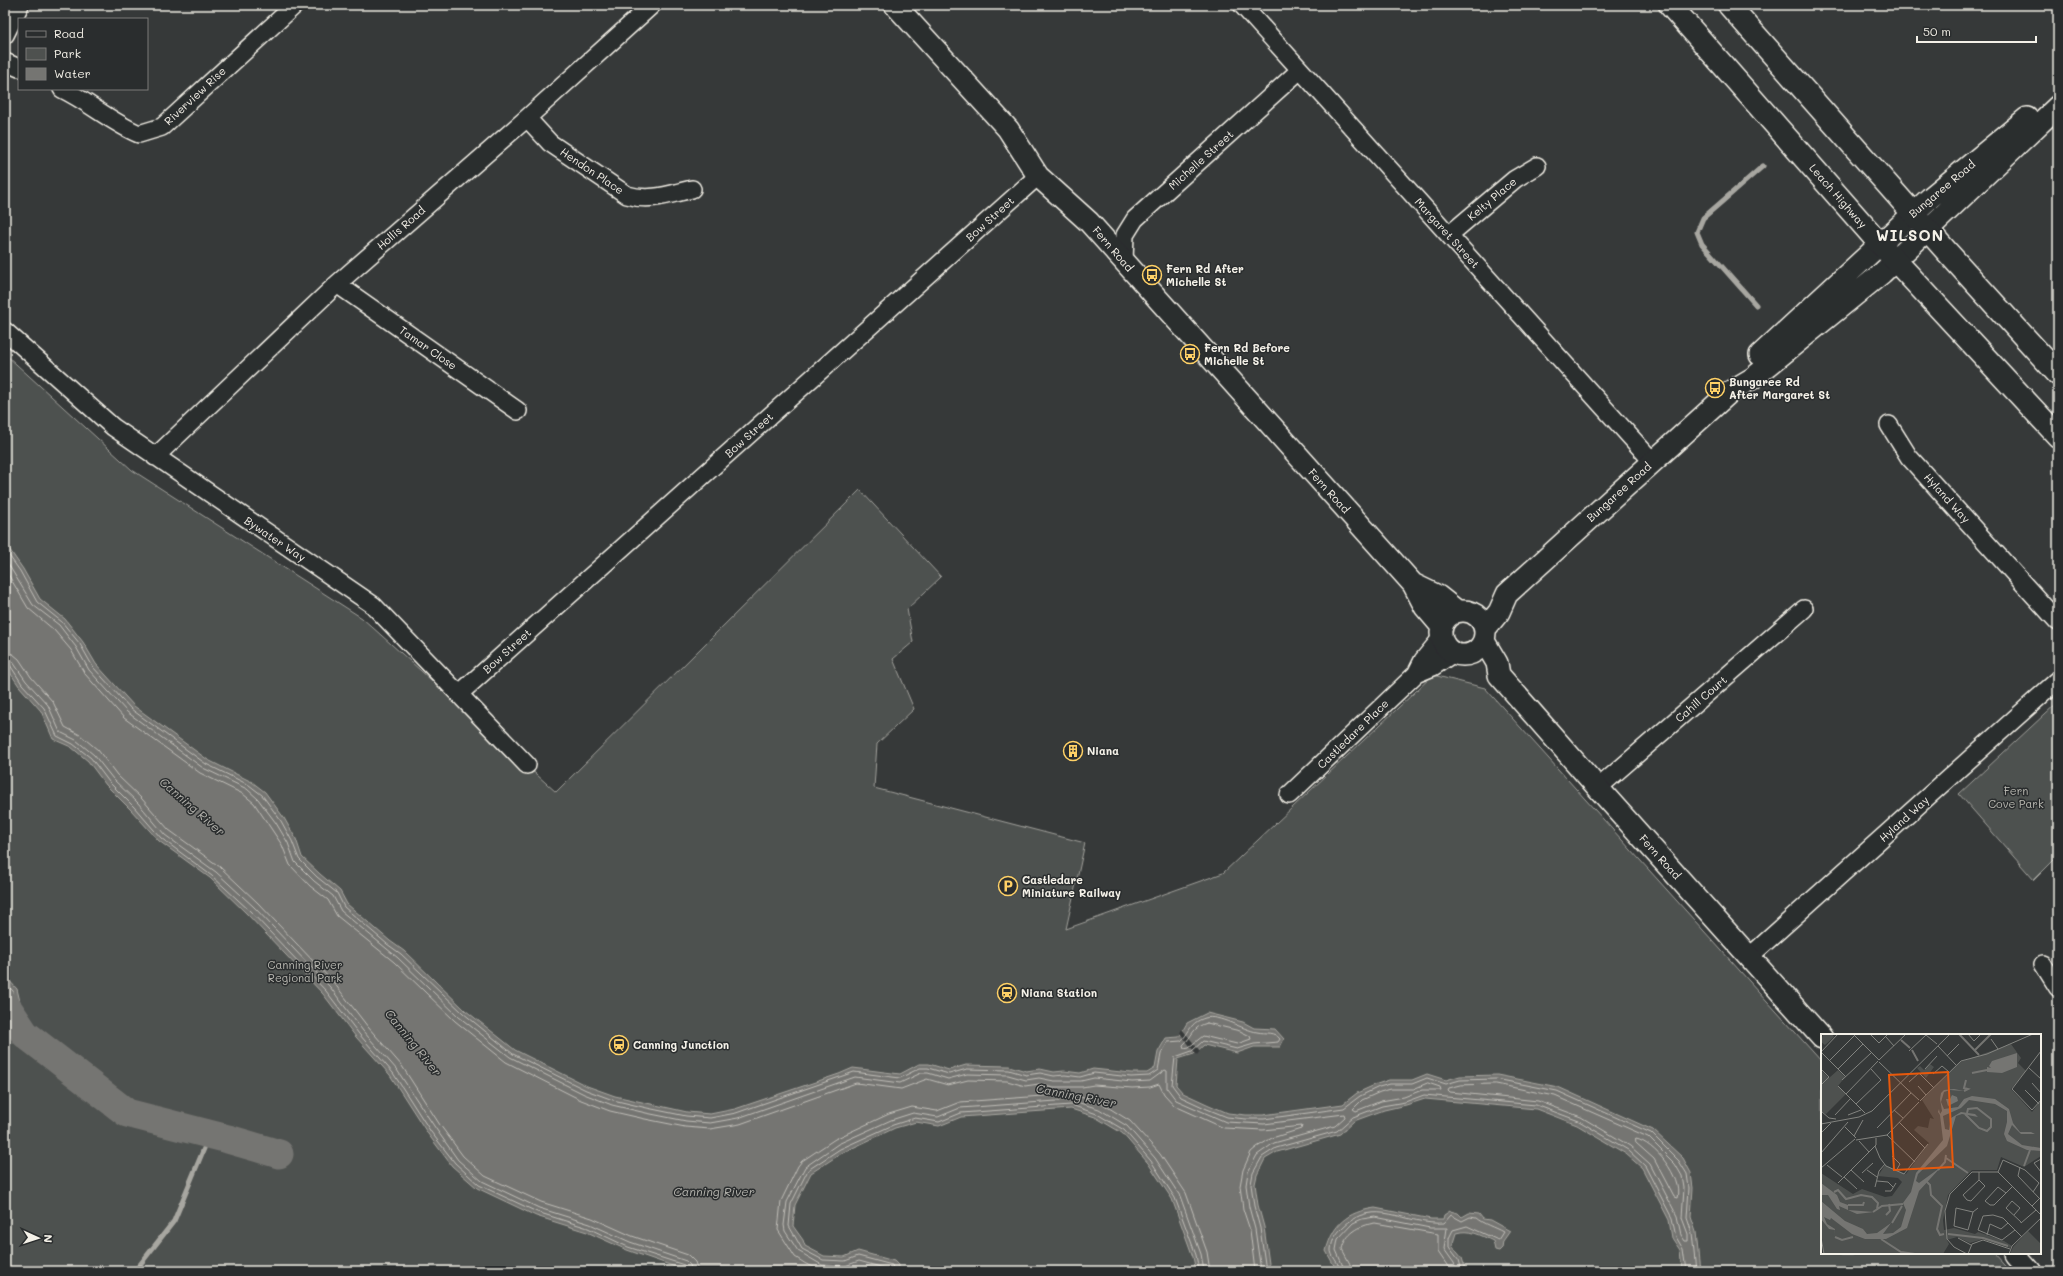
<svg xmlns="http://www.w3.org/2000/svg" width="2063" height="1276" viewBox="0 0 2063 1276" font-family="Mali,sans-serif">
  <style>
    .green { fill: #4e514f; stroke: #a1a19c }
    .water { fill: #757572; stroke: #a8a7a1 }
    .pier { fill: #363939 }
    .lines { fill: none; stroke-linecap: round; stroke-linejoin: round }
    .shore { stroke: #c1bfb9; stroke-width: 1 }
    .stream { stroke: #a8a7a1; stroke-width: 5 }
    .river { stroke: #757572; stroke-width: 29 }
    .minor-casing { stroke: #f4f1e8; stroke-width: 20 }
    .tertiary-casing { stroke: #f4f1e8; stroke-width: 24 }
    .trunk-casing { stroke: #f4f1e8; stroke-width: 25 }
    .minor { stroke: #2a2d2e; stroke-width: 17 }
    .tertiary { stroke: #2a2d2e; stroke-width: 21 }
    .trunk { stroke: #2a2d2e; stroke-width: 22 }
    .labels { text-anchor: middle; stroke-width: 3; stroke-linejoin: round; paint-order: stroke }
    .street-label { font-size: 11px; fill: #f4f1e8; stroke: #2a2d2e }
    .poi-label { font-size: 11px; font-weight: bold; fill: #f4f1e8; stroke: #2a2d2e; text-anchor: start }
    .park-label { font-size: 11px; fill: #bab9b2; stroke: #2a2d2e }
    .water-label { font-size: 12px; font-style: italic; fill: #b4b3ad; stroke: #2a2d2e }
    .district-label { font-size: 15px; font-weight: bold; letter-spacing: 1px; fill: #f4f1e8; stroke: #2a2d2e }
    .inset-river { fill: none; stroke: #757572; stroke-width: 2 }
    .inset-road { fill: none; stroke: #82837f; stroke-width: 1 }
    .view { fill: #e8590c; fill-opacity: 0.15; stroke: #e8590c; stroke-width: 2 }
    .inset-edge { fill: none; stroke: #f4f1e8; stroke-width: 2 }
  </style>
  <rect width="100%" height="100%" fill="#363939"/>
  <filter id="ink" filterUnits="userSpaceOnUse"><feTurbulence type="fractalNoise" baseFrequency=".025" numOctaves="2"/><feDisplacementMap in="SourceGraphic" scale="8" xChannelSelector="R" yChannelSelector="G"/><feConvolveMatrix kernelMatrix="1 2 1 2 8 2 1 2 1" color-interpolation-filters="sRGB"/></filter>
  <g filter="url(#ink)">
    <path class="green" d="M5 354 132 470 362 618 556 792 860 490 941 577 907 609 913 642 893 659 914 709 877 744 874 788 1085 843 1066 929 1223 873 1433 675 1485 688 1822 1062V1253H1995L2011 1271H5Z
      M2058 702V856L2034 880 1959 794Z"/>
    <path class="water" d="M5 543 23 569 40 599 65 619 83 642 96 664 134 706 208 760 252 782 265 792 284 818 296 839 302 857 320 874 340 891 347 904 390 941 404 951 465 1010 515 1050 587 1086 615 1096 687 1112 710 1114 735 1109 839 1074 853 1068 900 1074 919 1064H929L949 1070 966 1065 1009 1066 1026 1071 1040 1069 1054 1072 1064 1071 1080 1073 1093 1069 1131 1073H1147L1155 1068 1158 1052 1166 1038 1179 1037 1187 1023 1207 1013 1243 1022 1254 1028 1275 1029 1284 1039 1280 1047H1254L1237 1053 1204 1045 1194 1054 1178 1059 1176 1085 1183 1093 1209 1105 1228 1113 1246 1115H1263L1343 1104 1357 1093 1377 1084 1389 1080H1412L1427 1074 1446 1080 1460 1076 1497 1075 1558 1087 1653 1130 1683 1158 1691 1173 1693 1188 1691 1217 1696 1232 1700 1271H1682L1680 1250 1672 1238 1669 1220 1642 1168 1626 1154 1577 1125 1536 1109 1425 1099 1406 1105 1384 1110 1354 1121 1340 1134 1277 1152 1265 1159 1257 1175 1255 1184 1258 1205 1264 1227 1270 1271H1196L1193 1257 1172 1199 1148 1163 1122 1133 1095 1117 1071 1109 961 1117 939 1126 916 1122 895 1128 842 1153 811 1173 795 1205 793 1226 803 1240 805 1246 824 1256 844 1257 858 1251 894 1261 898 1265V1271H687L627 1250 587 1232 536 1216 477 1188 452 1166 428 1134 390 1075 356 1037 323 994 247 914 210 878 159 841 131 810 106 785 88 761 71 747 53 739 41 711 19 686 5 665Z
      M5 976 17 989 22 1010 15 1021 5 1018Z
      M1375 1208 1431 1219H1443L1444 1215 1450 1211 1458 1213 1462 1217 1469 1213 1479 1214 1483 1219 1490 1220 1510 1231 1503 1241 1502 1248 1499 1251 1495 1250 1493 1241C1480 1235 1470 1229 1456 1233L1452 1246 1462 1258 1466 1271H1337L1326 1251C1333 1224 1347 1212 1375 1208Z"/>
    <path class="pier" d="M1182 1029 1200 1051 1197 1055 1180 1033Z"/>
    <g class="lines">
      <path class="shore" d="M5 550 20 571 37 602 62 622 80 644 93 667 131 709 206 764 249 785 262 795 281 821 292 841 299 859 317 877 337 893 344 907 387 944 401 954 463 1013 513 1054 586 1090 613 1100 647 1108 686 1116 710 1118 736 1113 854 1072 900 1078 920 1068H928L949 1074 967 1069 1009 1070 1026 1075 1040 1073 1054 1076 1065 1075 1080 1077 1094 1073 1131 1077 1149 1076 1158 1070 1161 1054 1168 1042 1181 1041C1191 1031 1189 1023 1205 1018 1219 1014 1243 1030 1257 1032 1266 1034 1274 1031 1280 1039L1278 1042 1254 1044 1237 1049 1203 1041 1192 1051 1175 1057 1172 1085 1181 1097 1207 1109 1227 1117 1246 1119H1264L1344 1108 1360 1096 1379 1087 1390 1084H1412L1427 1078 1446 1084 1460 1080 1496 1079 1557 1091 1651 1133 1679 1161 1687 1174 1689 1188 1687 1218 1692 1233 1696 1271
        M5 559 33 605 59 625 76 647 89 670 127 712 203 768 247 789 258 799 276 823 288 843 295 862 314 881 333 896 341 911 398 958 459 1017 510 1057 584 1094 612 1105 646 1113 686 1121 710 1123 738 1118 855 1077 900 1083 921 1073H928L948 1079 967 1074 1008 1075 1026 1080 1039 1078 1054 1081H1081L1094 1078 1132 1082 1150 1081 1165 1070 1167 1071V1088L1176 1100 1226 1122 1264 1124 1344 1114 1345 1117 1335 1126 1274 1143 1257 1155 1248 1172 1246 1185 1249 1207 1255 1229 1261 1271
        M5 569 28 608 54 630 71 650 85 674 124 718 200 773 243 794 254 803 282 845 290 865 310 886 328 900 337 916 394 962 455 1021 506 1062 581 1100 610 1111 645 1119 685 1127 710 1129 740 1124 856 1083 901 1089 927 1079 948 1085 968 1080 1007 1081 1025 1086 1039 1084 1054 1087H1082L1094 1085 1132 1088 1150 1087 1159 1084 1164 1094 1175 1106 1224 1128 1263 1130 1302 1126 1301 1129 1272 1138 1257 1147 1251 1152 1243 1170 1240 1186 1243 1209 1250 1230 1255 1271
        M5 653 13 654 19 659 31 677 53 702 65 727 80 735 98 750 117 775 142 799 169 830 220 867 258 903 334 983 368 1027 402 1066 440 1125 463 1156 485 1176 541 1202 592 1218 632 1236 688 1255 695 1262 698 1271
        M5 659 13 662 26 681 48 705 60 732 76 740 94 755 113 779 138 803 165 835 216 872 254 907 330 987 363 1031 397 1070 436 1129 458 1160 482 1181 539 1208 590 1224 630 1242 686 1261 690 1265 692 1271
        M5 664 10 665 22 684 44 708 57 736 73 744 91 758 109 782 134 807 161 838 212 876 250 911 326 991 359 1034 393 1073 431 1132 455 1163 479 1185 537 1212 588 1228 628 1247 684 1265 687 1271
        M5 982 13 991 18 1009 13 1015 5 1014
        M1207 1023 1240 1031 1250 1036 1251 1039 1237 1044 1203 1036 1189 1047 1184 1048 1183 1045C1193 1036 1192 1027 1207 1023Z
        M1428 1083 1440 1087 1441 1090H1422L1404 1097 1381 1101 1356 1111 1353 1109 1362 1100 1380 1092 1391 1089H1413Z
        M1496 1084 1555 1096 1648 1137 1675 1164 1682 1176 1684 1188 1682 1218 1688 1234V1241H1685L1681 1235 1677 1216 1650 1164 1630 1146 1581 1117 1538 1101 1450 1092 1448 1090 1449 1088 1461 1085Z
        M1636 1139C1654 1142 1683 1178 1677 1198L1674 1197 1654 1159 1636 1143Z
        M825 1271 806 1264 795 1257 778 1230 781 1201 798 1166 802 1161 835 1139 889 1114 912 1107 937 1111 960 1102 1070 1094 1101 1103 1130 1121 1160 1154 1186 1193 1207 1252 1210 1271
        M889 1271 888 1269 859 1261 845 1266 822 1265 798 1251 785 1231 784 1225 787 1202 805 1167 838 1144 891 1120 913 1113 938 1117 960 1108 1070 1100 1099 1109 1127 1126 1155 1158 1180 1196 1201 1254 1204 1271
        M894 1271 892 1265 858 1256 845 1261 823 1260 802 1249 789 1226 791 1204 808 1170 840 1149 893 1125 915 1118 939 1122 961 1113 1071 1105 1097 1114 1124 1130 1151 1161 1175 1198 1196 1255 1199 1271
        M1266 1271 1260 1228 1254 1206 1251 1184 1253 1173 1262 1157 1276 1148 1337 1131 1353 1117 1382 1106 1405 1102 1424 1095 1536 1105 1579 1121 1628 1150 1645 1166 1672 1218 1676 1237 1683 1249 1686 1271
        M1340 1271C1340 1263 1330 1256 1331 1249 1332 1240 1336 1234 1342 1228 1374 1195 1406 1226 1444 1223L1451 1215 1462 1221 1470 1217 1476 1218C1483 1224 1494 1227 1503 1232L1498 1240 1467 1226 1453 1230 1449 1238V1247L1459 1260 1462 1271
        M1345 1271 1336 1250 1338 1239 1353 1223 1362 1219 1375 1217 1430 1228H1447L1444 1249 1454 1263 1457 1271
        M1351 1271 1350 1264 1342 1249C1345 1234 1360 1225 1375 1223L1438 1234V1252L1451 1271"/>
      <path class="stream" d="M1756 305 1702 244 1697 232 1703 218 1763 166
        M135 1271 174 1221 210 1134"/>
      <path class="river" d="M5 1004 25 1034 127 1113 228 1139 279 1154"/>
      <g class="minor-casing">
        <path id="minor" d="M1242 5 1653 462
          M5 35 20 5
          M5 62 19 68
          M62 89C89 102 111 122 139 134L162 127 295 5
          M527 118 550 143 627 195C650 202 670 194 692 189
          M1449 235 1515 179 1537 166
          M1124 261 1125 235 1135 219 1300 70
          M337 284 518 411
          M5 331 113 427 373 605 527 765
          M1889 425 1909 457 2058 622
          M155 457 337 284 527 118 652 5
          M1416 674 1433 667 1454 653
          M459 694 1038 176
          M1598 788 1804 609
          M1289 795 1416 674 1423 660 1442 637
          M1749 957 2058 680
          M2043 964 2058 988"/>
      </g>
      <g class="tertiary-casing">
        <path id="tertiary" d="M895 5 1008 129 1038 176 1089 222 1413 584 1425 607 1442 627
          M1760 355 1930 198 2027 118
          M1413 584 1438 596 1457 611
          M1441 633a22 22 0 1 1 44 0a22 22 0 1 1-44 0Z
          M1485 629 1499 612 1507 594 1731 391 1753 378 1882 273 2058 106
          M1484 641 1497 663 1499 675 1598 788 1822 1038
          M2015 1253 2031 1271"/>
      </g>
      <g class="trunk-casing">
        <path id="trunk" d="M1670 5 1880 244 2058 436
          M1729 5 1949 254 2058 374"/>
      </g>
      <use href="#minor" class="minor"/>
      <use href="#tertiary" class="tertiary"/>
      <use href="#trunk" class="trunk"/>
    </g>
  </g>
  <defs>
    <g id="bus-ring" transform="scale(1)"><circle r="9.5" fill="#2a2d2e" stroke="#ffd166" stroke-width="1.5"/><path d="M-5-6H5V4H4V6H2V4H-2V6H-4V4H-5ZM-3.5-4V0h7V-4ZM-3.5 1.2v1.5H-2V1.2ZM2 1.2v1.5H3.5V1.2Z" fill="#ffd166"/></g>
    <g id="building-ring" transform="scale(1)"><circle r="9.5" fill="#2a2d2e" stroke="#ffd166" stroke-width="1.5"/><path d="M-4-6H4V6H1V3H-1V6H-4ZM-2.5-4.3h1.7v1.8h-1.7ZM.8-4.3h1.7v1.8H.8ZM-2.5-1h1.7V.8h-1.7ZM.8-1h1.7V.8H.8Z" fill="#ffd166"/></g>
    <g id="parking-ring" transform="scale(1)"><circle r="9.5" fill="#2a2d2e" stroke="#ffd166" stroke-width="1.5"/><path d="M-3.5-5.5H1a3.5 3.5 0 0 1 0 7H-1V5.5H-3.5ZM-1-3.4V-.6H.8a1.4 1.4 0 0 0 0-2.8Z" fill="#ffd166"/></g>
    <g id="station-ring" transform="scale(1)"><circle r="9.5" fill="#2a2d2e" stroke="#ffd166" stroke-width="1.5"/><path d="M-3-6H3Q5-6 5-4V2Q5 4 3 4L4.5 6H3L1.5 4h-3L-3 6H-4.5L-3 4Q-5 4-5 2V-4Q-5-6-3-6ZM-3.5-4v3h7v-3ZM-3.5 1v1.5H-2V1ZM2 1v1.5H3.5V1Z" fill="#ffd166"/></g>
  </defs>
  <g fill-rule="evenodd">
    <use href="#bus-ring" x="1152" y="275"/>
    <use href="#bus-ring" x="1190" y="354"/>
    <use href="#bus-ring" x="1715" y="388"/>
    <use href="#building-ring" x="1073" y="751"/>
    <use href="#parking-ring" x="1008" y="886"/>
    <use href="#station-ring" x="1007" y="993"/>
    <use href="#station-ring" x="619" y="1045"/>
  </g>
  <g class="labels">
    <g class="street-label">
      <text transform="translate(195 96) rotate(-43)" y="4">Riverview Rise</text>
      <text transform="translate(1201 160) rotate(-42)" y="4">Michelle Street</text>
      <text transform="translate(592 171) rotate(34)" y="4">Hendon Place</text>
      <text transform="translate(1942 189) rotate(-40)" y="4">Bungaree Road</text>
      <text transform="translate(1838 196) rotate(49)" y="4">Leach Highway</text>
      <text transform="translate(1492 199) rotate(-40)" y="4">Kelty Place</text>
      <text transform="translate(990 219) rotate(-42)" y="4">Bow Street</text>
      <text transform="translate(401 228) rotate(-41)" y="4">Hollis Road</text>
      <text transform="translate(1447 233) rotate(48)" y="4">Margaret Street</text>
      <text transform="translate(1113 249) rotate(49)" y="4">Fern Road</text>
      <text transform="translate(428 348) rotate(35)" y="4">Tamar Close</text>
      <text transform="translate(749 435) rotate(-42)" y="4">Bow Street</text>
      <text transform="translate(1329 491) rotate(48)" y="4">Fern Road</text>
      <text transform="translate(1619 492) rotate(-42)" y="4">Bungaree Road</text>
      <text transform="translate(1947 498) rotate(48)" y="4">Hyland Way</text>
      <text transform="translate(275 539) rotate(34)" y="4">Bywater Way</text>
      <text transform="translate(507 651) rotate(-42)" y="4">Bow Street</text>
      <text transform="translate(1701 699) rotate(-41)" y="4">Cahill Court</text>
      <text transform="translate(1353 734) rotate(-44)" y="4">Castledare Place</text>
      <text transform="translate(1904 819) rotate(-42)" y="4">Hyland Way</text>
      <text transform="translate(1660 857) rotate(48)" y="4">Fern Road</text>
    </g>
    <g class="poi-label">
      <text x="1166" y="273">Fern Rd After<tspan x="1166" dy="13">Michelle St</tspan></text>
      <text x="1204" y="352">Fern Rd Before<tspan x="1204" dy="13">Michelle St</tspan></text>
      <text x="1729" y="386">Bungaree Rd<tspan x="1729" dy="13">After Margaret St</tspan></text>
      <text x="1087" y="755">Niana</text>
      <text x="1022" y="884">Castledare<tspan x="1022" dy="13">Miniature Railway</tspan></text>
      <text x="1021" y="997">Niana Station</text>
      <text x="633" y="1049">Canning Junction</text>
    </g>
    <g class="park-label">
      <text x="2016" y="795">Fern<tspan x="2016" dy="13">Cove Park</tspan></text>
      <text x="305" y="969">Canning River<tspan x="305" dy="13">Regional Park</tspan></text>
    </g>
    <g class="water-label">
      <text transform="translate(192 807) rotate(41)" y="4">Canning River</text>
      <text transform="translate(413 1043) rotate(51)" y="4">Canning River</text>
      <text transform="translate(1076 1096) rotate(11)" y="4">Canning River</text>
      <text x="714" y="1196">Canning River</text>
    </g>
    <g class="district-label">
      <text x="1910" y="241">WILSON</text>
    </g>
  </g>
  <g transform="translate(1821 1034)">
    <rect width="220" height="220" fill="#363939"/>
    <path d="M2 0H11L13 3 4 11 0 8ZM190 10 200 24 197 29 205 37 190 55 211 78 220 66V122L203 133 180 123 176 136H151L127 161 122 186 123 196 133 194 154 200 157 198 183 207 191 212 189 214 162 205 149 209 136 203 126 206 128 210 122 220H3L0 196V139L32 160 41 155 64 163 71 162 81 148 77 144 57 142 64 131 85 140 108 109 93 96 97 92 107 94 109 84 113 85 101 66 139 28ZM109 30 113 33 105 44 96 34 99 32 103 36ZM0 36 8 44 17 36 24 43 17 52 25 60 5 80 0 77ZM207 197 220 210V220H189L192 213Z" fill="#4e514f"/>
    <path d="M196 19V33L181 39 166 38V33L170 34 168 32 171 27ZM133 55 143 57 129 56 123 58 120 68 123 75 137 73 143 65 151 62 174 65 188 75 192 89 199 98H210L214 100H200L191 91 187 100 201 111 220 114V117L206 116 186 107 183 100 186 88V77L174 70 148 66 140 74 122 82 124 95 128 96 130 84 140 78 154 80 157 83 141 80 135 82 126 112 97 140 95 147 98 149 120 133 98 157 86 194 65 205H44L31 200 10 184 9 186 3 183 6 190 14 195 13 202 14 196 8 195 0 185V167L24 187 42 195 46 200 56 199 70 189 62 200 72 199 80 193 85 176 82 169 90 158 95 139 122 106 119 81 117 78 118 75 119 80 121 77 119 65 120 59 123 56ZM131 61 136 63 137 67 127 72 125 65H129ZM0 149 16 161 19 168 27 171V176L53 178 36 180 18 172 19 176 16 175 7 161H0Z" fill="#757572"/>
    <path class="inset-river" d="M138 0 158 21M80 6 89 14M91 16 97 27M154 16 170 0M151 39 166 36M143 57 147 55 143 54 145 46M144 80 158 94 166 97 170 93V85L156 74 147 75 146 79M125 124 147 139M203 132 209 116M117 136 124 128 125 121M105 147 109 151 110 161 121 172 116 195 119 201 123 200M13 158 17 156 25 165 40 161 51 163 57 169 56 175M27 171H42L43 168M52 178 61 172 82 170M65 181 69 177 68 170M71 189 81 172M127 200 162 204 187 212M14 203 21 206 32 203M60 205 80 218 94 220"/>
    <path class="inset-road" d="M32 0 58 26M49 0 58 9 67 0M147 0 153 7 160 0M105 1 116 10M65 3 73 12M170 5 177 15M117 12 135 31M88 17 105 1M220 17 191 55 211 76 220 66M0 18 25 43M0 18 17 0M126 22 138 10M9 26 33 2M58 26 85 0M58 28 87 56M208 34 220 45M0 35 8 43 0 51M17 35 42 10M104 35 116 22M112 40 121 32 128 38M21 46 50 19M88 48 98 39 113 54M211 49 220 59M17 52 44 79M97 52 105 61M86 55 98 66M204 56 218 70M25 60 57 27M99 67 140 27 166 20 212 0M35 70 60 46 50 35M73 76 82 84M0 77 8 84 15 85M14 81 30 64M27 81 40 76M78 88 104 114M0 90 38 83 51 77 129 0M24 93 35 104M56 94 90 59M0 99 10 89M66 101 94 128M33 102 42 86M35 106 66 101 98 68M38 107 48 118M54 112 59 124 65 132 83 140 107 110M0 119 27 88M71 122 79 130 75 137M220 125 213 129 220 138M6 131 21 143M199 133 197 142 218 164M0 134 34 105M30 136 43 148M46 136 56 143M177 138 182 126 204 136 218 149 212 158M41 139 52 129M23 143 36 155M158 146 142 161 146 166 150 167 164 152 158 146V138M56 147 67 148 72 153M17 149 55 111V104M54 153 58 137 64 130M64 157H70L75 149M185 159 177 153 164 167 169 171H173L192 152M211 172 220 163M152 178 135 174 133 192 147 196 152 178 157 174M193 181 199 174 191 167 185 174 200 188V189L215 176M194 196 181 206 157 196 162 182 172 181 182 184 201 203M166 201 169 190 180 195 187 189M0 203 3 220M137 204 150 211M146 220 133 213 126 205 124 177 129 160 151 138H177L220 181M147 220 151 210 162 206 189 215M188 220 191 212 220 184"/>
    <path class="view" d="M127 38 132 133 73 136 68 41Z"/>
    <rect width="220" height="220" class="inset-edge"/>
  </g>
  <rect width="2063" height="1276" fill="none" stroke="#2a2d2e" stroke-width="20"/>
  <rect x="10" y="10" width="2043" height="1256" fill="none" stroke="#f4f1e8" stroke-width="1.5" filter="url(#ink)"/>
  <rect x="18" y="18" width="130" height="72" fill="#2a2d2e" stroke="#7b7b78"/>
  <rect x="26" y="31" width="20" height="6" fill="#2a2d2e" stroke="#7b7b78"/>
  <text x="54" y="38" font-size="12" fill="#f4f1e8">Road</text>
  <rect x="26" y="48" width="20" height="12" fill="#4e514f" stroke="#7b7b78"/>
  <text x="54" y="58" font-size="12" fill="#f4f1e8">Park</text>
  <rect x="26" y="68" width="20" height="12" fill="#757572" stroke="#7b7b78"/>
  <text x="54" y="78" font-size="12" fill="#f4f1e8">Water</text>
  <g transform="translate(38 1238) rotate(93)" stroke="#2a2d2e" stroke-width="3" paint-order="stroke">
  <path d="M0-3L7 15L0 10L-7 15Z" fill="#f4f1e8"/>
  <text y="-6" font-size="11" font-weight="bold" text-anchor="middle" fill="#f4f1e8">N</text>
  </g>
  <path d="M1917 36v6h119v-6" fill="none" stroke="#f4f1e8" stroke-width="2"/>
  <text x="1923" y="36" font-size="12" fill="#f4f1e8" stroke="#2a2d2e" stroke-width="3" paint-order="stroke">50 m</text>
</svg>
